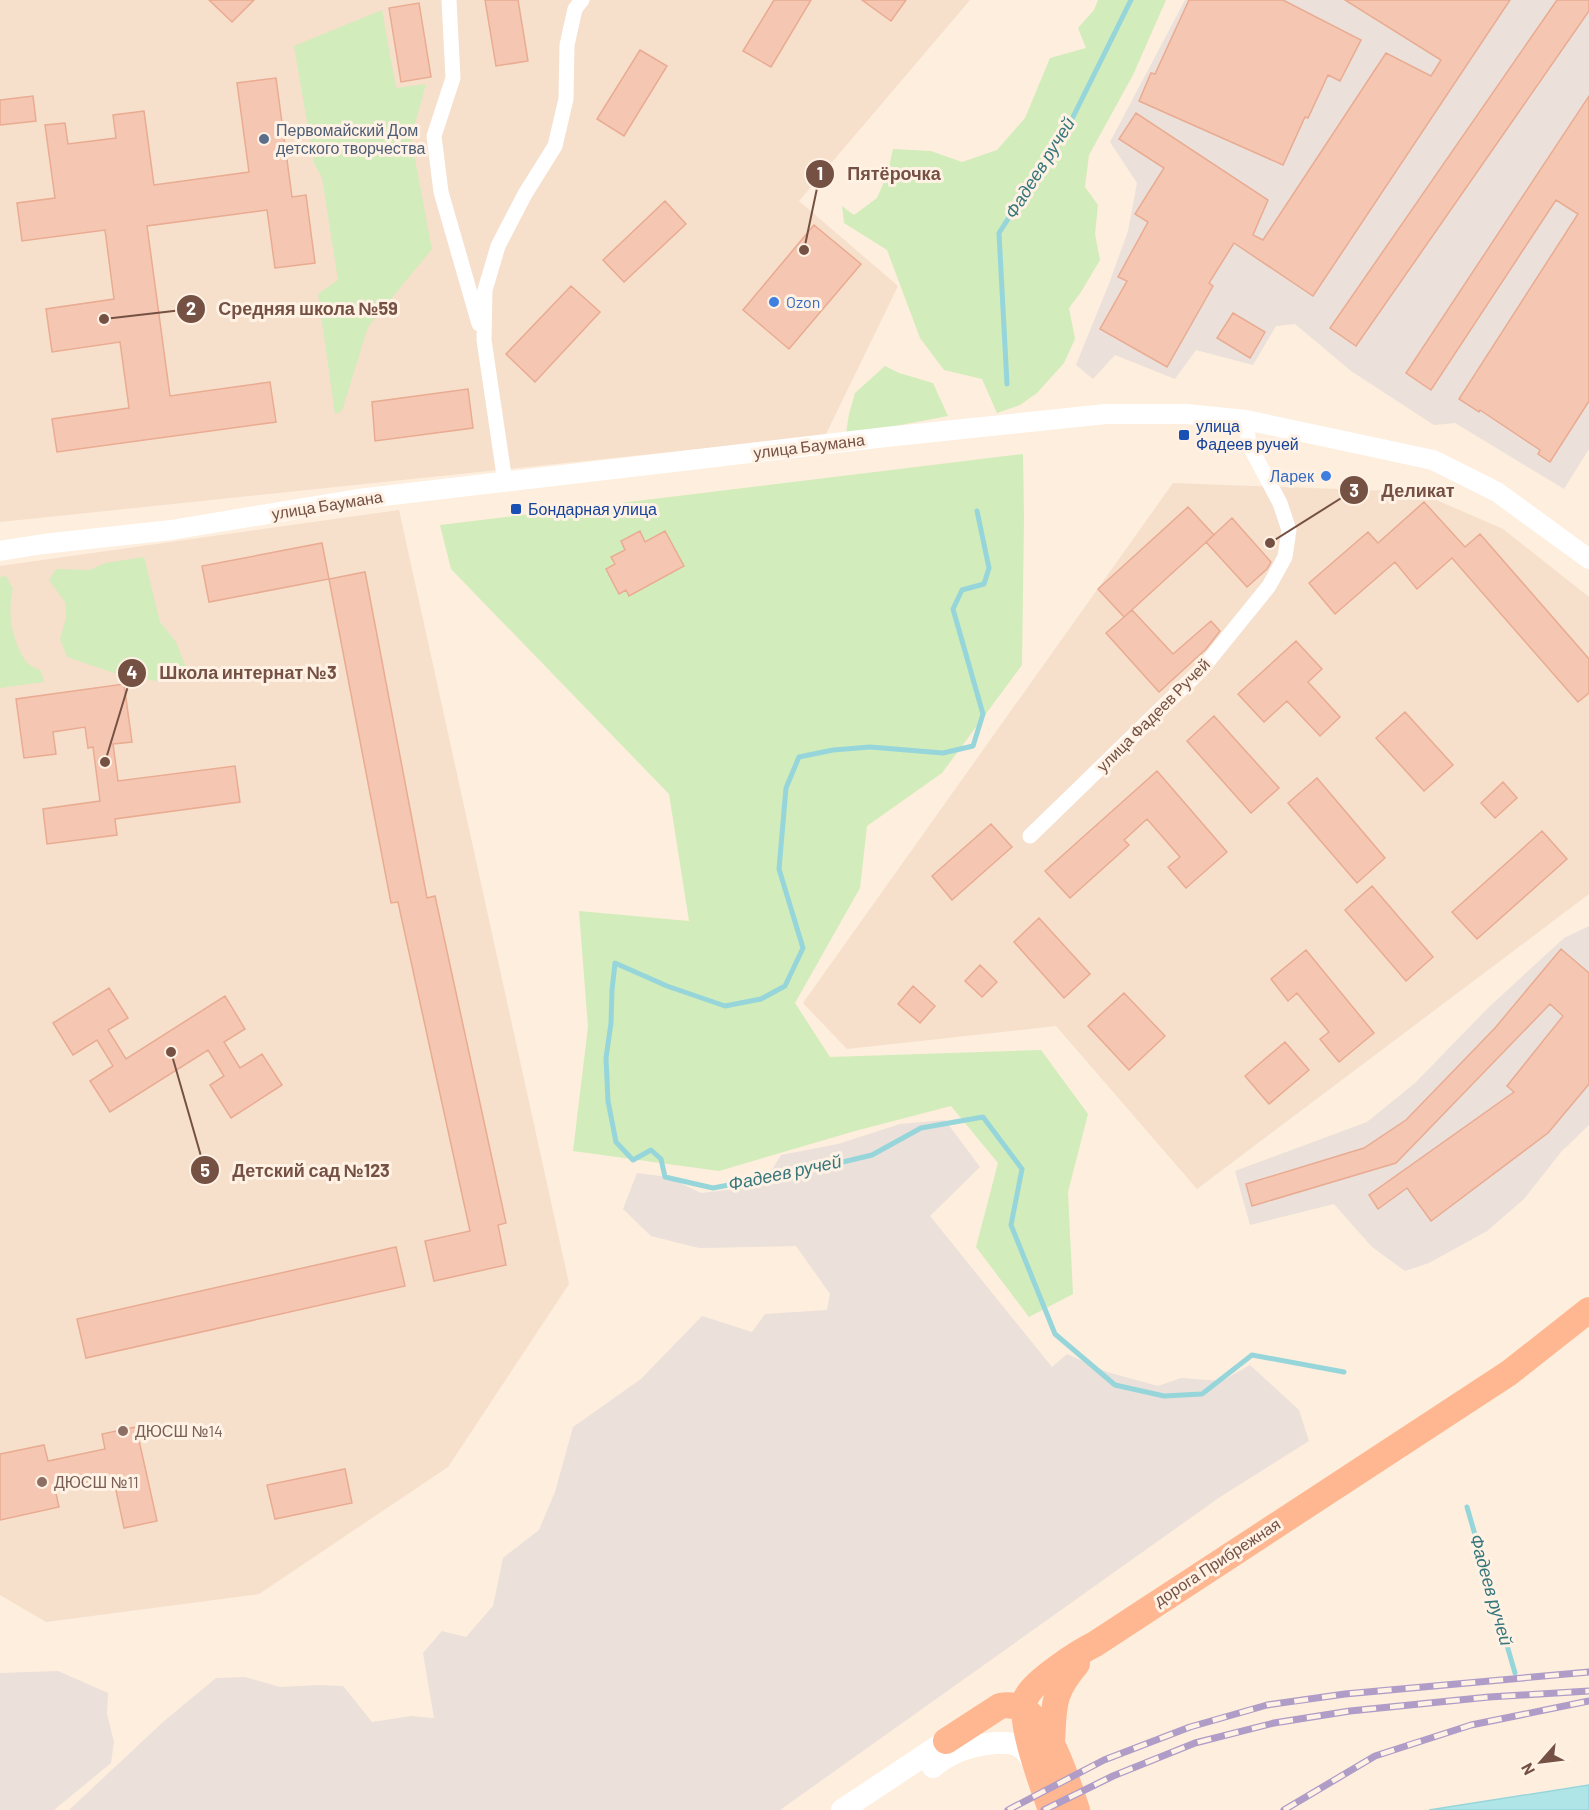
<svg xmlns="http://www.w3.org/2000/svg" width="1589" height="1810" viewBox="0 0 1589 1810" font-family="Barlow,sans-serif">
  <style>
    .residential { fill: #f6dfcb }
    .industrial { fill: #ebe0da }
    .green { fill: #d3ecbb }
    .water { fill: #b0e5e8; stroke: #96d6db; stroke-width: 1.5 }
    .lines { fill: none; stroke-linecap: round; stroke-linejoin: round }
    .stream { stroke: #96d6db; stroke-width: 5 }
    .building { fill: #f5c7b2; stroke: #e9ab91; stroke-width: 1.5 }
    .minor { stroke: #fff; stroke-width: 15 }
    .tertiary { stroke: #fff; stroke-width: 20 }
    .secondary { stroke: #fff; stroke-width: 22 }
    .trunk { stroke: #feb790; stroke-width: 26 }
    .rail-casing { stroke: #af9cc7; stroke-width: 7 }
    .rail { stroke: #fff2e5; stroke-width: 4.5; stroke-dasharray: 14; stroke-linecap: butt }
    .service-dot { fill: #5c6f8a; stroke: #fff2e5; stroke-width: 2 }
    .shop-dot { fill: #3f7fe0; stroke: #fff2e5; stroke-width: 2 }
    .transit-dot { fill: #1a4fb4; stroke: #fff2e5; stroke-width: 2 }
    .education-dot { fill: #8d6e63; stroke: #fff2e5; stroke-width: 2 }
    .labels { text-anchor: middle; stroke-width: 6; stroke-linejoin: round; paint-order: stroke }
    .service-label { font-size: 16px; fill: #4e5e75; stroke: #fff2e5; text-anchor: start }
    .shop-label { font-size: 16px; fill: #366cbe; stroke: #fff2e5; text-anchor: start }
    .transit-label { font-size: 16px; fill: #164399; stroke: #fff2e5; text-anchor: start }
    .street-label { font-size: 16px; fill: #755144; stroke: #fff2e5 }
    .education-label { font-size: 16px; fill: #785e54; stroke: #fff2e5; text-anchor: start }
    .water-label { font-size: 18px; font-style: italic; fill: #37777c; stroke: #fff2e5 }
    .leader { fill: none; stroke: #755144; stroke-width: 2 }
    .callout-dot { fill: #755144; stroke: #fff2e5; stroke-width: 2 }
    .mark-label { font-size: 18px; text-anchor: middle; font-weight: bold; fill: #fff }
    .callout-label { font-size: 18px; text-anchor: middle; font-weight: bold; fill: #755144; stroke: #fff2e5; stroke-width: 6; stroke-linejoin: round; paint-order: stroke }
  </style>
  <rect width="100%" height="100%" fill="#feeedd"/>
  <path class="residential" d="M0 0H970L799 201 898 286 825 436 0 522Z
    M1173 483 1418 492 1503 529 1589 597V894L1197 1189 1056 1026 847 1049 803 1003Z
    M399 510 569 1284 448 1467 259 1594 46 1622 0 1595V566Z"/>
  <path class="industrial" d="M1185 0H1589V449L1564 489 1455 423 1434 425 1351 371 1295 324 1276 326 1253 365 1196 350 1175 379 1115 355 1093 379 1076 365 1110 281 1128 231 1137 183 1110 142Z
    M1589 926V1125L1561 1152 1524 1199 1487 1231 1429 1263 1405 1271 1372 1247 1334 1204 1250 1225 1235 1171 1367 1122 1415 1083 1488 1008 1564 938Z
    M945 1120 980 1167 930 1216 1052 1367 1067 1354 1107 1372 1158 1386 1181 1378 1222 1381 1250 1365 1299 1410 1309 1441 1220 1497 780 1810H69L163 1722 216 1678 245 1677 280 1687 318 1685 343 1686 372 1722 411 1716 434 1718 423 1653 442 1631 466 1637 493 1606 503 1558 539 1530 555 1492 573 1427 641 1379 702 1316 752 1332 765 1314 827 1310 830 1294 796 1246 699 1248 651 1236 623 1209 637 1173 668 1177 701 1193 762 1186 781 1155 838 1144 900 1124Z
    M58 1671 108 1693 107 1714 114 1742 111 1763 54 1810H0V1673Z"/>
  <path class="green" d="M1098 0H1166L1133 75 1089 155 1085 187 1098 205 1095 234 1100 260 1081 292 1069 308 1075 339 1064 363 1037 393 1020 405 997 413 982 379 944 370 920 338 887 250 844 223 842 206 854 215 877 198 887 175 893 149 931 151 962 162 997 150 1025 118 1050 58 1086 48 1078 28 1094 10Z
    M382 10 396 88 426 84 411 138 432 249 368 327 342 411 335 414 318 294 338 280 322 178 314 163 294 46Z
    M885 366 899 373 933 383 948 416 874 430 845 440 849 414 855 393Z
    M1023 454 1024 516 1022 665 942 773 867 826 860 888 795 1003 830 1057 1041 1050 1088 1114 1068 1192 1073 1294 1029 1317 976 1247 998 1163 951 1106 855 1131 719 1171 573 1151 588 1027 579 911 689 921 669 794 451 569 440 525Z
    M144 557 160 622 176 642 187 670 156 681 114 673 67 657 60 639 66 618 65 602 49 580 56 569 90 570 105 563Z
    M6 576 13 589C7 610 12 641 25 660 28 665 35 668 41 671L44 682 0 688V577Z"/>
  <path class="water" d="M1589 1785V1810H1429Z"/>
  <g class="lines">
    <path class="stream" d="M1007 384 999 233 1070 123 1131 0
      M977 511 989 568 984 584 962 590 953 609 983 714 973 746 943 753 870 747 833 750 799 757 786 788 779 869 803 948 785 986 761 999 725 1006 667 986 615 963 612 990 611 1023 606 1058 608 1101 616 1142 633 1160 651 1150 661 1159 665 1177 713 1188 822 1167 872 1155 921 1128 983 1117 1022 1169 1011 1225 1055 1334 1115 1385 1164 1396 1202 1394 1252 1355 1344 1372
      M1467 1507 1515 1673"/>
  </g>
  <path class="building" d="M209 0H254L232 22Z
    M485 0H518L528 61 496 66Z
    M774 0H811L771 67 743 51Z
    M862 0H906L891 21Z
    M1189 0H1283L1361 40 1340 81 1328 75 1308 118 1305 117 1283 165 1139 101 1151 73 1155 74Z
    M1345 0H1510L1313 296 1234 243 1209 283 1213 286 1167 367 1100 329 1127 281 1118 277 1148 222 1135 214 1164 168 1119 139 1136 113 1268 200 1253 235 1263 240 1386 53 1431 76 1441 60Z
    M1557 0H1589V11L1356 346 1330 328Z
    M419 3 431 77 401 82 389 8Z
    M640 50 667 66 624 136 597 119Z
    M276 78 292 197 306 195 315 263 275 268 267 210 147 226 170 396 270 382 276 422 57 452 52 419 129 408 120 342 52 352 46 309 114 299 105 230 22 241 17 203 55 198 45 125 65 123 68 144 116 138 113 115 144 111 154 185 249 172 237 83Z
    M33 96 36 121 0 125V100Z
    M1589 96V401L1550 462 1538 454 1540 450 1480 410 1479 412 1459 399 1578 214 1556 200 1431 390 1406 373Z
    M665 201 686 224 624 282 603 260Z
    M814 225 861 264 789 349 743 310Z
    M571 286 600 312 535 382 506 354Z
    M1233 313 1265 332 1250 358 1217 338Z
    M468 389 473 428 375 441 372 402Z
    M1424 502 1465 547 1480 534 1589 659V693L1578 702 1452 558 1417 589 1395 562 1335 614 1309 583 1368 532 1378 543Z
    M1188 507 1214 535 1124 617 1098 589Z
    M1232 518 1271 562 1267 569 1247 587 1206 542Z
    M640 531 645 542 665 531 684 566 629 596 626 590 619 594 606 569 615 564 611 557 625 550 621 541Z
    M322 543 329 579 209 602 202 566Z
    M365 572 427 898 435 896 506 1223 498 1225 506 1265 434 1281 425 1241 470 1231 398 902 391 903 329 579Z
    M1132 610 1173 654 1211 621 1220 631 1206 649 1159 692 1106 633Z
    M1296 641 1322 669 1308 682 1340 717 1320 736 1287 701 1264 722 1238 694Z
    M124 684 132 742 113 744 118 781 235 766 240 802 115 819 117 835 47 844 43 809 100 801 93 747 88 748 85 727 53 732 56 754 24 758 16 699Z
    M1405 712 1453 765 1424 791 1376 738Z
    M1214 716 1279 788 1251 813 1187 741Z
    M1157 771 1227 852 1186 888 1168 867 1180 857 1147 819 1124 840 1129 845 1070 898 1045 871Z
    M1317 778 1385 858 1357 883 1288 803Z
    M1503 782 1517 798 1495 818 1481 803Z
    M991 824 1012 847 952 900 932 876Z
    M1542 831 1567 859 1477 939 1452 912Z
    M1372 886 1433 957 1406 981 1345 910Z
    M1039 918 1090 974 1064 998 1014 942Z
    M1561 949 1589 973V1084L1548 1133 1431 1221 1407 1188 1378 1209 1369 1195 1514 1092 1507 1086 1563 1016 1550 1004 1396 1163 1252 1206 1246 1184 1364 1148 1406 1120 1495 1028Z
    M1306 950 1374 1033 1339 1062 1320 1039 1329 1032 1297 993 1288 1001 1271 979Z
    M980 965 997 982 982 997 965 981Z
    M913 986 935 1006 920 1023 898 1004Z
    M109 988 128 1018 108 1030 126 1059 225 996 245 1029 224 1042 240 1068 262 1054 282 1085 231 1118 210 1085 224 1076 208 1050 110 1112 90 1081 113 1066 97 1040 73 1055 53 1023Z
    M1124 993 1165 1036 1129 1070 1088 1026Z
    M1285 1042 1309 1070 1269 1104 1245 1076Z
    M396 1247 405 1286 86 1358 77 1319Z
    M136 1427 157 1521 124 1528 113 1476 55 1489 59 1507 0 1520V1454L44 1445 48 1461 105 1449 102 1434Z
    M345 1469 352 1503 275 1519 267 1485Z"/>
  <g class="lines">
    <path class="minor" d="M449 0 453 78 434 136 441 192 479 324
      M505 482 484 340 485 290 498 246 525 194 555 146 566 99 567 45 575 9 582 0
      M1030 836 1201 670 1269 586 1285 557 1289 530 1280 503 1249 445 1246 420"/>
    <path class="tertiary" d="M0 551 43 544 171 530 358 499 886 437 1106 414H1186L1246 420 1433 460 1497 492 1589 559"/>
    <path class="secondary" d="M933 1767C939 1762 946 1757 953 1754 968 1746 1008 1737 1022 1748 1029 1753 1032 1761 1035 1768
      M842 1810 961 1731"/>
    <path class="trunk" d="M946 1741 1000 1706C1045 1697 1066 1778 1077 1810
      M1052 1742C1054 1706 1052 1693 1077 1664
      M1051 1810C1043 1787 1017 1719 1026 1698 1032 1682 1079 1652 1095 1644L1509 1373 1589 1310"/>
    <g class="rail-casing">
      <path id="rail" d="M1008 1810 1104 1760 1190 1727 1267 1705 1345 1694 1589 1672
        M1044 1810 1113 1776 1195 1743 1274 1723 1350 1711 1489 1697 1589 1691
        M1284 1810 1375 1756 1471 1725 1589 1701"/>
    </g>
    <use href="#rail" class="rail"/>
  </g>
  <circle class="service-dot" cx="264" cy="139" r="6"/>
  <g class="shop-dot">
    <circle cx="774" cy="302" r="6"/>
    <circle cx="1326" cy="476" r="6"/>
  </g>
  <g class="transit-dot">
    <rect x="1178" y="429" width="12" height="12" rx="3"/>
    <rect x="510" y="503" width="12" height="12" rx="3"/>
  </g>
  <g class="education-dot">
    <circle cx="123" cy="1431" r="6"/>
    <circle cx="42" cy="1482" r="6"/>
  </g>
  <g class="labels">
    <g class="service-label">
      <text x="276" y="136">Первомайский Дом<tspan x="276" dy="18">детского творчества</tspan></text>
    </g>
    <g class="shop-label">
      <text x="786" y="308">Ozon</text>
      <text x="1314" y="482" text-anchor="end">Ларек</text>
    </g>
    <g class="transit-label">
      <text x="1196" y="432">улица<tspan x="1196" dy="18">Фадеев ручей</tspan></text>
      <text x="528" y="515">Бондарная улица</text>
    </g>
    <g class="street-label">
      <text transform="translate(809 446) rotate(-7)" y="6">улица Баумана</text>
      <text transform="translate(327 505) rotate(-9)" y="6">улица Баумана</text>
      <text transform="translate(1153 715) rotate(-45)" y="6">улица Фадеев Ручей</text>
      <text transform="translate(1217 1562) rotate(-33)" y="6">дорога Прибрежная</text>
    </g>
    <g class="education-label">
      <text x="135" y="1437">ДЮСШ №14</text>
      <text x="54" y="1488">ДЮСШ №11</text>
    </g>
    <g class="water-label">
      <text transform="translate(1040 168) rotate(-58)" y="6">Фадеев ручей</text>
      <text transform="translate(785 1173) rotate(-12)" y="6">Фадеев ручей</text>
      <text transform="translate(1491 1590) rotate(74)" y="6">Фадеев ручей</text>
    </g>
  </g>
  <path class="leader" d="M804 250L820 174M104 319L191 309M1270 543L1354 490M105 762L132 673M171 1052L205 1170"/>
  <g class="callout-dot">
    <circle cx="804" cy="250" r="6"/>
    <circle cx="104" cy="319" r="6"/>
    <circle cx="1270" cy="543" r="6"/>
    <circle cx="105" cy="762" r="6"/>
    <circle cx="171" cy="1052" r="6"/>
    <circle cx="820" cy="174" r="15"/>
    <circle cx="191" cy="309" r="15"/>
    <circle cx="1354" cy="490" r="15"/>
    <circle cx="132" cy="673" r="15"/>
    <circle cx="205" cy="1170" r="15"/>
  </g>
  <g class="mark-label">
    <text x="820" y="180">1</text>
    <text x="191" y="315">2</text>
    <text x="1354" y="497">3</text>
    <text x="132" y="679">4</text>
    <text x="205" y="1177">5</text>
  </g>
  <g class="callout-label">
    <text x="894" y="180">Пятёрочка</text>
    <text x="308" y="315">Средняя школа №59</text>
    <text x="1418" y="497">Деликат</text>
    <text x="248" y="679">Школа интернат №3</text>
    <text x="311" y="1177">Детский сад №123</text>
  </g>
  <g transform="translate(1541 1762) rotate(242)" stroke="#fff2e5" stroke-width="4.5" paint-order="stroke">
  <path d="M0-4.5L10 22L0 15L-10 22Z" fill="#755144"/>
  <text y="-9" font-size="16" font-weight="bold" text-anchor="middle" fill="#755144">N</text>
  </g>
</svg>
